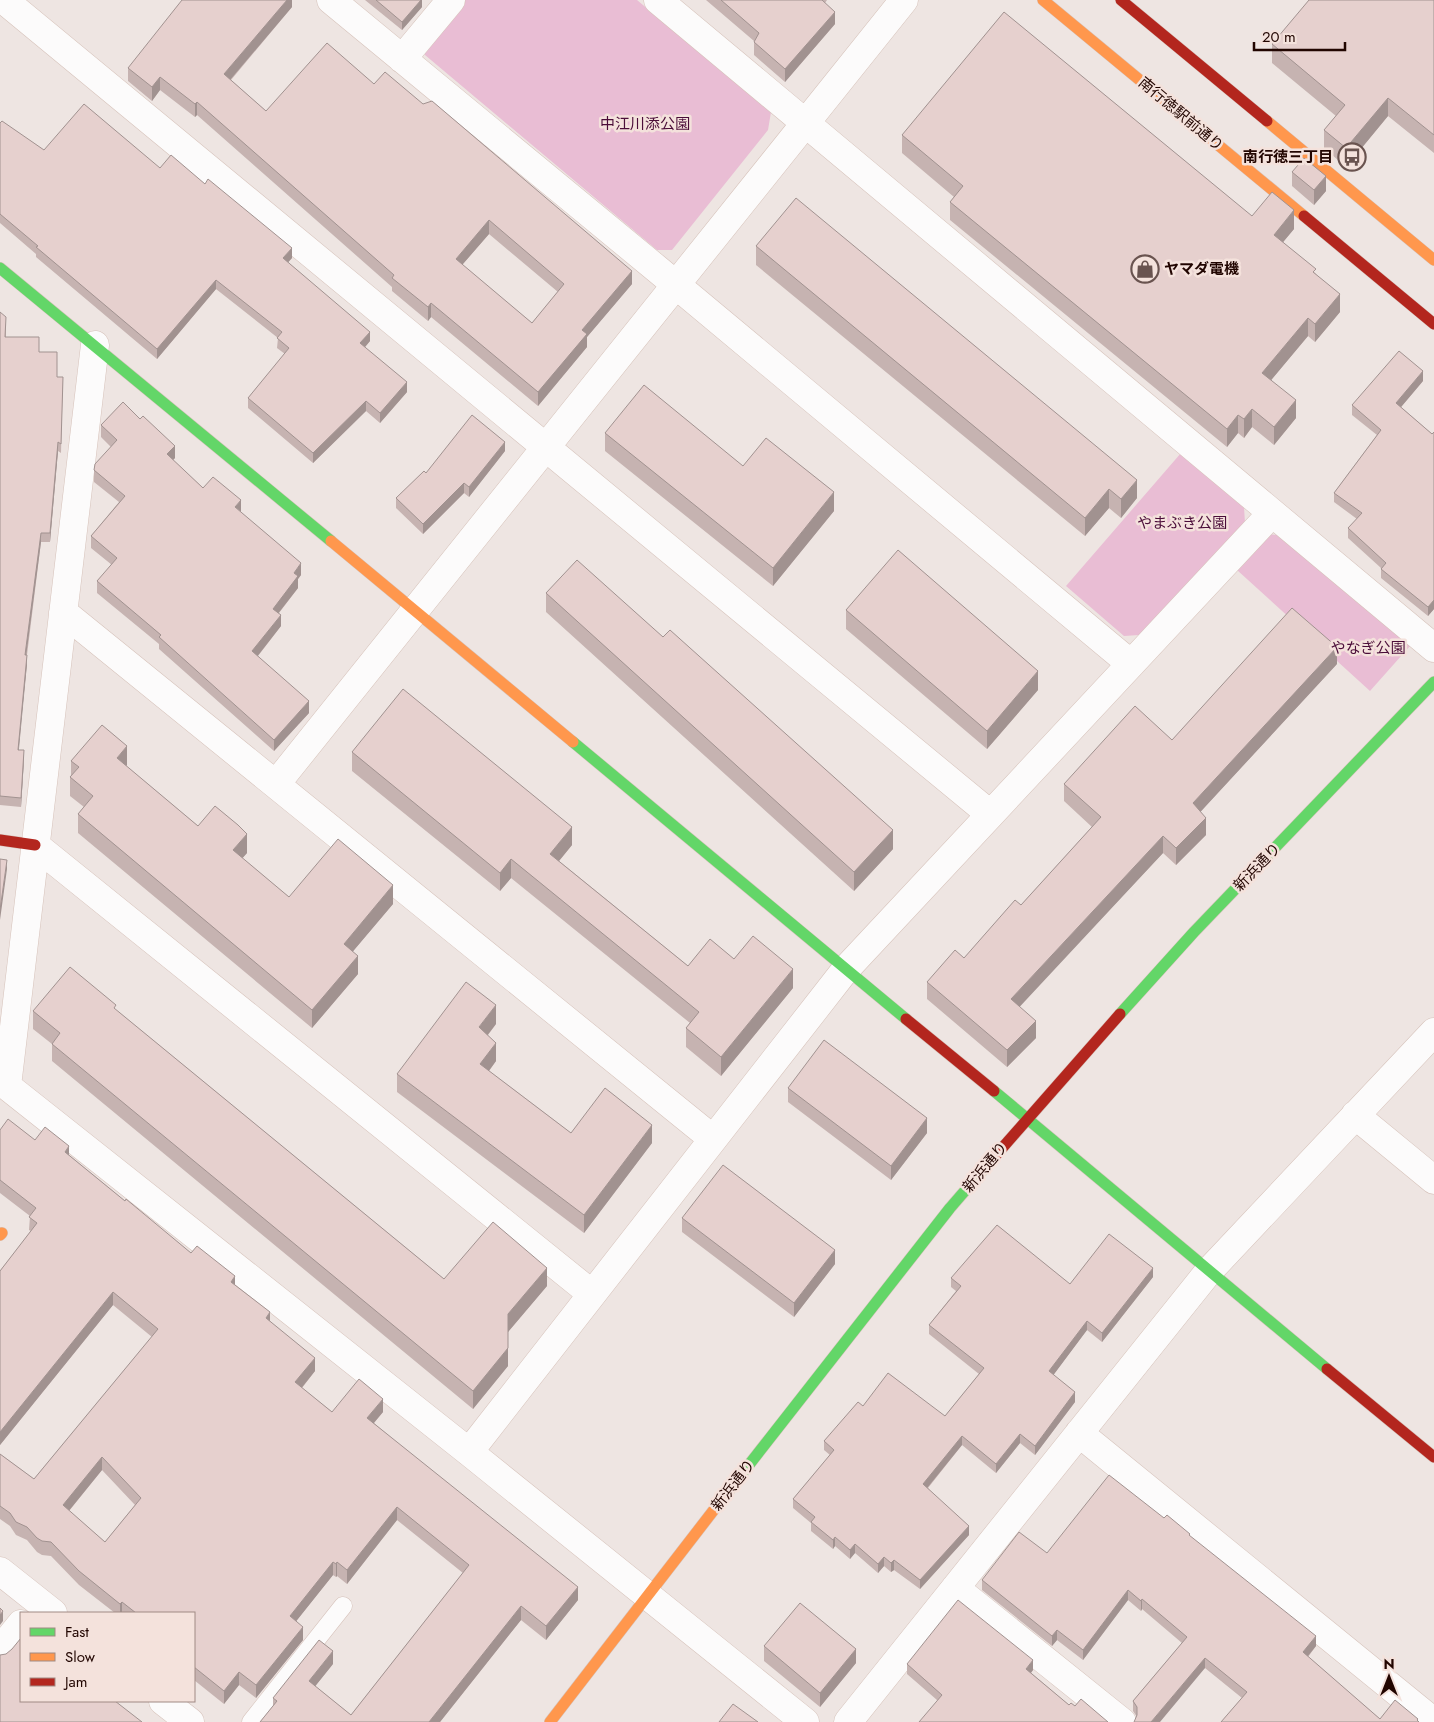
<svg xmlns="http://www.w3.org/2000/svg" width="1434" height="1722" viewBox="0 0 1434 1722" font-family="Jost,'Noto Sans JP',sans-serif">
  <style>
    .green { fill: #e9bdd4 }
    .lines { fill: none; stroke-linecap: round; stroke-linejoin: round }
    .lane-casing { stroke: #d6c2ba; stroke-width: 19 }
    .street-casing { stroke: #d6c2ba; stroke-width: 29 }
    .fast-casing { stroke: #d6c2ba; stroke-width: 12 }
    .slow-casing { stroke: #d6c2ba; stroke-width: 12 }
    .jam-casing { stroke: #d6c2ba; stroke-width: 12 }
    .lane { stroke: #fcfbfb; stroke-width: 18 }
    .street { stroke: #fcfbfb; stroke-width: 28 }
    .fast { stroke: #63d668; stroke-width: 11 }
    .slow { stroke: #ff974d; stroke-width: 11 }
    .jam { stroke: #b3261e; stroke-width: 11 }
    .wall { fill: #c6b3b1; fill-rule: evenodd }
    .shaded-wall { fill: #a19290 }
    .building { fill: #e6d0ce; stroke: #a19290; fill-rule: evenodd }
    .labels { text-anchor: middle; stroke-width: 5; stroke-linejoin: round; paint-order: stroke }
    .street-label { font-size: 15px; fill: #210500; stroke: #f4e2dc }
    .park-label { font-size: 15px; fill: #4b0d39; stroke: #f4e2dc }
    .poi-label { font-size: 15px; font-weight: bold; fill: #210500; stroke: #f4e2dc; text-anchor: end }
  </style>
  <rect width="100%" height="100%" fill="#eee5e2"/>
  <path class="green" d="M460 0H637L771 112 768 130 672 250H657L425 55V43Z
    M1181 453 1244 507 1245 523 1139 635 1124 636 1066 586Z
    M1269 534 1284 536 1410 646 1370 691 1237 570Z"/>
  <g class="lines">
    <g class="lane-casing">
      <path id="lane" d="M251 1722 343 1606"/>
    </g>
    <g class="street-casing">
      <path id="street" d="M331 0 657 269 1131 664
        M658 0 1434 648
        M10 5 990 814
        M402 59 451 0
        M95 345 7 1086 469 1452 805 1722
        M63 612 713 1139
        M276 784 904 0
        M35 845 592 1294
        M1355 1115 1434 1180
        M1079 1433 1434 1722
        M469 1452 846 969 1272 513
        M0 1571 53 1613
        M955 1588 1122 1722
        M0 1650 21 1624
        M163 1701 190 1722
        M848 1722 1209 1271 1434 1032"/>
    </g>
    <g class="fast-casing">
      <path id="fast" d="M0 268 331 541
        M573 742 906 1019
        M1120 1014 1194 932 1434 682
        M994 1091 1327 1369
        M730 1489 950 1208 989 1163"/>
    </g>
    <g class="slow-casing">
      <path id="slow" d="M1043 0 1304 216
        M1267 121 1434 260
        M331 541 573 742
        M0 1235 2 1233
        M550 1722 730 1489"/>
    </g>
    <g class="jam-casing">
      <path id="jam" d="M1121 0 1267 121
        M1304 216 1434 324
        M0 840 35 845
        M906 1019 994 1091
        M989 1163 1120 1014
        M1327 1369 1434 1457"/>
    </g>
    <use href="#lane" class="lane"/>
    <use href="#street" class="street"/>
    <use href="#fast" class="fast"/>
    <use href="#slow" class="slow"/>
    <use href="#jam" class="jam"/>
  </g>
  <path class="wall" d="M292 0V7L231 80 266 111 374 84 632 284 587 337V347L538 406 431 317 428 321 392 291V287L197 115 195 117 160 90 152 101 128 81V68ZM489 234 558 292 532 323 462 265Z
    M365 0H422V7L402 30Z
    M706 0H827L825 3 835 24 785 82 754 55V41Z
    M1434 0V153L1388 116 1346 167 1324 148V130L1336 116 1272 63V44Z
    M0 123 44 150 160 168 292 258 288 262 370 341 365 347 407 392 380 423 366 411 313 463 248 408V398L285 354 277 348 278 338 216 289 157 359 36 257V254L0 223Z
    M902 135 1252 216 1294 229 1283 242 1316 274 1340 312 1315 342 1308 336 1271 380 1296 418 1274 445 1252 427 1244 438 1238 433 1227 447 950 220V202L954 197 902 153Z
    M1292 172 1326 191 1314 205 1292 186Z
    M756 246 1137 498 1121 518 1109 508 1085 536 756 265Z
    M0 312 6 326V337L39 352 57 377H63L61 453 58 451 50 542H41L27 655V664L18 750 24 759 21 807 0 805Z
    M1423 381 1401 407 1432 434 1434 432V609L1428 616 1381 578V568L1348 538V528L1357 519 1334 502V493L1377 435 1352 415V405Z
    M101 425 175 458 173 460 203 488 241 512 301 575 298 579V588L279 613 281 626 258 656 309 713 274 751 159 649V644L97 593V581L112 565 91 548V536L119 502 94 482V470L111 447 101 437Z
    M605 433 743 466 834 511 773 586 605 451Z
    M505 451 469 497 464 493 423 534 396 508V498L426 473Z
    M546 593 893 849 854 891 546 612Z
    M846 610 1038 690 987 749 846 629Z
    M1337 664 1200 812 1206 835 1176 865 1163 853 1019 1006 1036 1038 1007 1067 927 999V982L964 958 1021 905 1092 827 1064 801V784L1172 740Z
    M352 752 572 845 559 861 688 966 734 959 793 988 721 1076 686 1047V1028L690 1023 511 878 500 891 352 771Z
    M71 761 127 765 126 766 198 826 247 853 242 858 289 897 393 904 353 951 358 974 312 1028 78 833V814L84 807 70 796V777L71 776Z
    M116 1010 444 1279 547 1286 508 1332V1366L473 1409 52 1061V1044L33 1029V1011Z
    M496 1024 488 1035 496 1061 489 1071 571 1133 652 1143 584 1233 397 1092V1074Z
    M788 1088 927 1133 891 1180 788 1102Z
    M0 1130 35 1140 69 1155 125 1201 191 1253 235 1286 270 1321 315 1371 302 1388 332 1412H383L374 1423 578 1600 546 1640 521 1620 440 1722H260L273 1706V1698L333 1664 315 1686 351 1715 463 1573 397 1520 347 1584 337 1576 336 1577 333 1575 296 1621 303 1640 256 1698 239 1685 224 1704 194 1680V1613H115L79 1585 51 1556 42 1555 37 1552 27 1540 16 1535 10 1526 0 1519V1454L34 1479 152 1337 113 1305 0 1445V1271L31 1231 29 1230 30 1216 0 1193ZM102 1470 135 1505 105 1542 69 1511Z
    M682 1218 835 1264 794 1317 682 1232Z
    M1153 1277 1102 1342 1087 1330 1053 1375 1075 1402 1035 1455 1020 1443 996 1473 962 1445 928 1488 969 1535 920 1589 894 1570 891 1572 884 1566 878 1573 855 1553 850 1559 835 1546 833 1549 811 1531V1523L793 1508V1499L830 1455 824 1450V1441L863 1406 945 1416 979 1374 929 1334V1325L956 1291 951 1287V1278L1070 1284Z
    M1164 1518 1190 1536 1316 1646 1308 1657 1380 1719H1418L1221 1722 1242 1698 1205 1668 1137 1717 1133 1711V1701L1182 1643 1142 1609 1141 1611 1128 1600 1083 1660 1057 1640 1052 1646 982 1590V1580L1047 1553Z
    M764 1646 856 1663 820 1707 764 1661Z
    M907 1664 1033 1670 1031 1673 1069 1705 1075 1706 1108 1722 937 1700 907 1674Z"/>
  <path class="shaded-wall" d="M287 0H292V7L224 87V74Z
    M421 0H422V7L402 30V22Z
    M835 12V24L785 82V69Z
    M160 77V90L152 101V87Z
    M1388 98V116L1346 167V148Z
    M197 102V115L195 117V104Z
    M1326 176V191L1314 205V190Z
    M1294 210V229L1274 253V235Z
    M489 220V234L456 272V259Z
    M292 248V258L283 268V258Z
    M632 271V284L587 337V347L538 406V392L582 330Z
    M216 280V289L157 359V349Z
    M1340 294V312L1315 342V324Z
    M431 303V317L428 321V307Z
    M1308 318V336L1262 391V373Z
    M370 332V341L360 353V343Z
    M1423 371V381L1396 413V403Z
    M407 382V392L380 423V413Z
    M1296 400V418L1274 445V427Z
    M366 401V411L313 463V453Z
    M1252 409V427L1244 438V419Z
    M1238 415V433L1227 447V429Z
    M58 442V451L50 542V533Z
    M505 442V451L469 497V487Z
    M175 446V458L167 466V454Z
    M1137 480V498L1121 518V499Z
    M464 483V493L423 534V524Z
    M1109 489V508L1085 536V518Z
    M834 492V511L773 586V568Z
    M241 500V512L235 507Z
    M41 533V542L25 664V655Z
    M301 563V575L298 579V588L273 620V609L294 573Z
    M1434 600V609L1428 616V607Z
    M281 615V626L252 663V651Z
    M1337 647V664L1193 820V803Z
    M27 655V664L18 759V750Z
    M1038 671V690L987 749V731Z
    M309 701V713L274 751V740Z
    M127 746V765L117 777V758Z
    M24 750V759L21 807V798Z
    M1206 818V835L1176 865V848Z
    M572 827V845L550 872V854Z
    M893 830V849L854 891V872Z
    M247 834V853L233 869V850Z
    M1163 836V853L1011 1016V999Z
    M511 859V878L500 891V873Z
    M7 860V869L0 920V910Z
    M393 885V904L344 962V944Z
    M358 956V974L312 1028V1010Z
    M793 969V988L721 1076V1057Z
    M496 1005V1024L479 1046V1027Z
    M1036 1021V1038L1007 1067V1050Z
    M496 1043V1061L480 1083V1064Z
    M927 1118V1133L891 1180V1166Z
    M652 1125V1143L584 1233V1215Z
    M69 1146V1159L65 1152Z
    M835 1250V1264L794 1317V1303Z
    M547 1268V1286L508 1332V1314Z
    M1153 1268V1277L1102 1342V1333Z
    M235 1276V1289L231 1282Z
    M113 1292V1305L0 1445V1432Z
    M270 1312V1326L266 1318Z
    M1087 1321V1330L1049 1381V1371Z
    M508 1348V1366L473 1409V1391Z
    M315 1358V1371L295 1396V1382Z
    M1075 1392V1402L1035 1455V1446Z
    M383 1399V1412L367 1431V1418Z
    M1020 1434V1443L996 1473V1464Z
    M962 1436V1445L923 1493V1484Z
    M102 1457V1470L63 1518V1505Z
    M397 1507V1520L347 1584V1570Z
    M969 1526V1535L920 1589V1580Z
    M835 1537V1546L833 1549V1540Z
    M855 1544V1553L850 1559V1550Z
    M884 1557V1566L878 1573V1564Z
    M894 1560V1570L891 1572V1563Z
    M333 1562V1575L290 1629V1616Z
    M337 1562V1576L336 1577V1564Z
    M578 1587V1600L546 1640V1626Z
    M1128 1590V1600L1083 1660V1650Z
    M1142 1599V1609L1141 1611V1601Z
    M122 1602V1613H120V1604Z
    M521 1606V1620L440 1722H429Z
    M3 1611V1621L0 1625V1615Z
    M303 1627V1640L256 1698V1685Z
    M1057 1630V1640L1052 1646V1636Z
    M1316 1636V1646L1303 1662V1652Z
    M856 1649V1663L820 1707V1693Z
    M333 1651V1664L309 1694V1681Z
    M1205 1658V1668L1160 1722H1151Z
    M1033 1660V1670L1026 1679V1669Z
    M239 1672V1685L224 1704V1691Z"/>
  <path class="building" d="M182 0H287L224 74 266 111 327 43 374 84 385 72 423 104 432 101 632 271 582 330 587 334 538 392 431 303 428 307 392 278 394 275 197 102 195 104 160 77 152 87 128 68ZM489 220 564 284 532 323 456 259Z
    M376 0H421L402 22Z
    M721 0H822L835 12 785 69 754 42 759 33Z
    M1309 0H1434V135L1388 98 1346 148 1324 130 1345 105 1272 44Z
    M1004 12 1252 216 1272 192 1294 210 1274 235 1316 269 1313 272 1340 294 1315 324 1308 318 1262 373 1296 400 1274 427 1252 409 1244 419 1238 415 1227 429 950 202 963 186 902 135Z
    M84 104 160 168 171 155 205 184 208 179 292 248 283 258 370 332 360 343 407 382 380 413 366 401 313 453 248 398 289 348 277 338 282 332 216 280 157 349 36 247 38 246 0 214V123L2 121 44 150Z
    M1304 158 1326 176 1314 190 1292 172Z
    M796 198 1137 480 1121 499 1109 489 1085 518 756 246Z
    M0 312 6 317 5 337H39V352H57V377H63L61 444 58 442 50 533H41L25 655H27L18 750H24L21 798 0 796Z
    M1399 351 1423 371 1396 403 1432 434 1434 432V600L1428 607 1381 569 1386 563 1348 528 1362 513 1334 493 1381 430 1352 405Z
    M644 385 743 466 766 438 834 492 773 568 605 433Z
    M123 402 140 419 143 416 175 446 167 454 203 488 213 477 241 500 235 507 301 563 294 573 298 576 273 609 281 615 252 651 309 701 274 740 159 637 161 635 97 581 117 558 91 536 125 496 94 470 95 464 117 440 101 425Z
    M472 415 505 442 469 487 464 483 423 524 396 498 424 471 426 473Z
    M898 550 1038 671 987 731 846 610Z
    M577 560 663 637 670 630 893 830 854 872 546 593Z
    M1292 608 1337 647 1193 803 1206 818 1176 848 1163 836 1011 999 1036 1021 1007 1050 927 982 955 950 964 958 1015 900 1021 905 1101 817 1064 784 1135 706 1172 740Z
    M403 689 572 827 550 854 688 966 710 939 734 959 753 936 793 969 721 1057 686 1028 699 1012 511 859 500 873 352 752Z
    M102 725 127 746 117 758 198 826 215 806 238 825 247 834 233 850 289 897 338 839 393 885 344 944 358 956 312 1010 78 814 93 796 70 777 79 767 71 761Z
    M0 859 7 860 0 910Z
    M70 967 116 1005 114 1008 444 1279 493 1222 547 1268 508 1314V1348L473 1391 52 1044 60 1033 33 1011Z
    M466 982 496 1005 479 1027 496 1043 480 1064 571 1133 605 1088 652 1125 584 1215 397 1074Z
    M824 1040 927 1118 891 1166 788 1088Z
    M8 1119 35 1140 45 1127 69 1146 65 1152 125 1201 126 1199 191 1253 197 1246 235 1276 231 1282 270 1312 266 1318 315 1358 295 1382 332 1412 359 1379 383 1399 367 1418 578 1587 546 1626 521 1606 429 1722H260L277 1701 273 1698 319 1640 333 1651 309 1681 351 1715 469 1565 397 1507 347 1570 337 1562 336 1564 333 1562 290 1616 303 1627 256 1685 239 1672 224 1691 194 1667V1613H136L122 1602 120 1604 79 1571 51 1542 42 1541 37 1538 27 1527 16 1522 10 1513 0 1506V1454L34 1479 158 1329 113 1292 0 1432V1271L37 1223 29 1217 36 1208 0 1180V1130ZM102 1457 141 1498 105 1542 63 1505Z
    M723 1165 835 1250 794 1303 682 1218Z
    M997 1225 1070 1284 1109 1234 1153 1268 1102 1333 1087 1321 1049 1371 1075 1392 1035 1446 1020 1434 996 1464 962 1436 923 1484 969 1526 920 1580 894 1560 891 1563 884 1557 878 1564 855 1544 850 1550 835 1537 833 1540 811 1522 815 1517 793 1499 834 1450 824 1441 858 1402 863 1406 888 1373 945 1416 984 1368 929 1325 961 1286 951 1278Z
    M1109 1475 1164 1518 1167 1515 1190 1534 1189 1535 1316 1636 1303 1652 1380 1719 1395 1700 1418 1719 1417 1720 1419 1722H1221L1247 1692 1205 1658 1151 1722H1134L1137 1715V1707L1133 1701 1187 1637 1142 1599 1141 1601 1128 1590 1083 1650 1057 1630 1052 1636 982 1580 1019 1532 1047 1553Z
    M958 1600 1033 1660 1026 1669 1069 1705 1071 1703 1075 1706 1081 1699 1108 1722H919L942 1695 907 1664Z
    M800 1603 856 1649 820 1693 764 1646Z
    M0 1608 3 1611 0 1615Z
    M21 1638V1701H115L142 1722H0V1655L6 1654 12 1649Z
    M733 1704 758 1722H719Z"/>
  <defs>
    <g id="bus-ring" transform="scale(1.4375)"><circle r="9.5" fill="#f4e2dc" stroke="#69534f" stroke-width="1.5"/><path d="M-5-6H5V4H4V6H2V4H-2V6H-4V4H-5ZM-3.5-4V0h7V-4ZM-3.5 1.2v1.5H-2V1.2ZM2 1.2v1.5H3.5V1.2Z" fill="#69534f"/></g>
    <g id="shop-ring" transform="scale(1.4375)"><circle r="9.5" fill="#f4e2dc" stroke="#69534f" stroke-width="1.5"/><path d="M-5-2.5h2.3a2.7 3.5 0 0 1 5.4 0H5L5.5 6h-11ZM-1.5-2.5h3a1.5 2.3 0 0 0-3 0Z" fill="#69534f"/></g>
  </defs>
  <g fill-rule="evenodd">
    <use href="#bus-ring" x="1352" y="157"/>
    <use href="#shop-ring" x="1145" y="269"/>
  </g>
  <g class="labels">
    <g class="street-label">
      <text transform="translate(1181 114) rotate(40)" y="5">南行徳駅前通り</text>
      <text transform="translate(1257 867) rotate(-46)" y="5">新浜通り</text>
      <text transform="translate(985 1167) rotate(-50)" y="5">新浜通り</text>
      <text transform="translate(733 1485) rotate(-52)" y="5">新浜通り</text>
    </g>
    <g class="park-label">
      <text x="645" y="129">中江川添公園</text>
      <text x="1182" y="528">やまぶき公園</text>
      <text x="1368" y="653">やなぎ公園</text>
    </g>
    <g class="poi-label">
      <text x="1333" y="162">南行徳三丁目</text>
      <text x="1164" y="274" text-anchor="start">ヤマダ電機</text>
    </g>
  </g>
  <rect x="20" y="1612" width="175" height="90" fill="#f4e2dc" stroke="#a08a84"/>
  <rect x="30" y="1628" width="25" height="8" fill="#63d668" stroke="#a08a84"/>
  <text x="65" y="1637" font-size="15" fill="#210500">Fast</text>
  <rect x="30" y="1653" width="25" height="8" fill="#ff974d" stroke="#a08a84"/>
  <text x="65" y="1662" font-size="15" fill="#210500">Slow</text>
  <rect x="30" y="1678" width="25" height="8" fill="#b3261e" stroke="#a08a84"/>
  <text x="65" y="1687" font-size="15" fill="#210500">Jam</text>
  <g transform="translate(1389 1677)" stroke="#f4e2dc" stroke-width="4" paint-order="stroke">
  <path d="M0-4L9 19L0 12L-9 19Z" fill="#210500"/>
  <text y="-8" font-size="14" font-weight="bold" text-anchor="middle" fill="#210500">N</text>
  </g>
  <path d="M1254 42v8h91v-8" fill="none" stroke="#210500" stroke-width="2.5"/>
  <text x="1262" y="42" font-size="15" fill="#210500" stroke="#f4e2dc" stroke-width="4" paint-order="stroke">20 m</text>
</svg>
